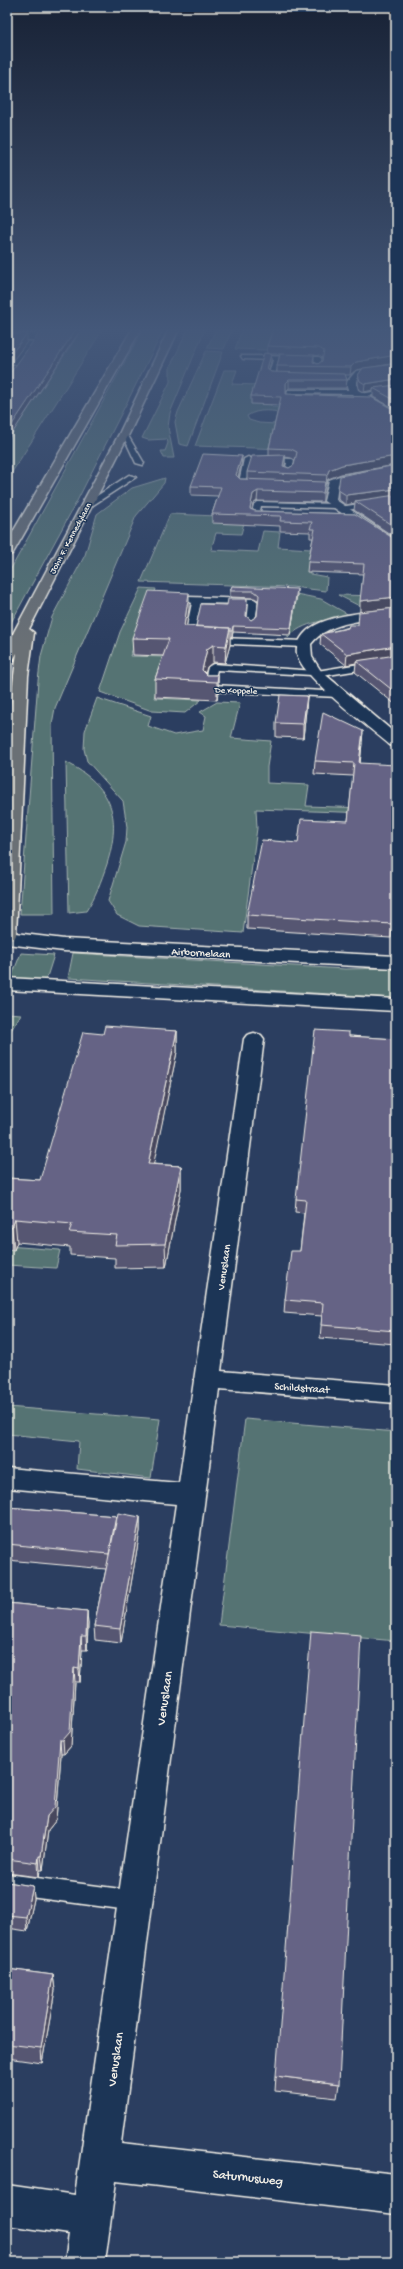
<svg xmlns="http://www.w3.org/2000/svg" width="403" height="2269" viewBox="0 0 403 2269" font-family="'Gochi Hand',sans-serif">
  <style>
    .green { fill: #547373; stroke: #a4b2ae }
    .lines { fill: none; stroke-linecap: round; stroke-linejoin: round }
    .lane-casing { stroke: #f4f1e8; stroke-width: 3 }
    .street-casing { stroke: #f4f1e8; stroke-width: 3 }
    .secondary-casing { stroke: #f4f1e8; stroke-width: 3 }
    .primary-casing { stroke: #f4f1e8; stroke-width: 3 }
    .lane { fill: #1d3557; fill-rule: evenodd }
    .street { fill: #1d3557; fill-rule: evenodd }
    .secondary { fill: #1d3557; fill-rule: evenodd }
    .primary { fill: #6a7074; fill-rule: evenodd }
    .wall { fill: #575672; stroke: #f4f1e8; fill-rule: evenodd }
    .shaded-wall { fill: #47465d; stroke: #f4f1e8 }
    .building { fill: #656485; stroke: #f4f1e8 }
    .labels { text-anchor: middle; stroke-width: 3; stroke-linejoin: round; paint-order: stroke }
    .far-street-label { font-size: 9px; fill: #f4f1e8; stroke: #1d3557 }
    .street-label { font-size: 11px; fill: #f4f1e8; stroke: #1d3557 }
    .near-street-label { font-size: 13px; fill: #f4f1e8; stroke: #1d3557 }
  </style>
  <rect width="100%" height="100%" fill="#2b3e60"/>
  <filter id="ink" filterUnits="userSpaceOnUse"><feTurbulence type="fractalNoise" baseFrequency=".025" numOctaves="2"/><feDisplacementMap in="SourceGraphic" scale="8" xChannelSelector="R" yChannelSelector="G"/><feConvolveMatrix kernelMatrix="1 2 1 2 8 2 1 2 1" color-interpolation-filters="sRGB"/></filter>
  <g filter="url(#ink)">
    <path class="green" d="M82 329H103L7 480V441Z
      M143 329H164L77 501 7 630V576Z
      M188 329H205L170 413 168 427 174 458H164L161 451H165L168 443 167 439 148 440 142 438 170 382V367Z
      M216 329H232L224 349 207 348Z
      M242 329H320L396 355V363L344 353 235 349Z
      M206 351 223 352 188 446 179 444 175 422 178 412Z
      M224 370H237L232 384 257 385 272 407H290L286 413C274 411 258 408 247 416L249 420 259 423 276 424 316 450 195 446Z
      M165 478 164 483 136 516 55 708 52 724 54 914H20L38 681 41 656 52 617 85 555 97 514 132 488Z
      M170 514 217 516 244 523 241 534 216 533 211 550 258 552 263 531 280 532 278 547 311 549 310 574 327 577 326 591 292 587 141 582Z
      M141 588 156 589 130 656 166 657 154 698 201 700 185 713 152 711 100 692 120 632Z
      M291 593 321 599 351 616C330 620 302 621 288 638Z
      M338 595 379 596 396 607 371 612Z
      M97 698 151 716 148 726 174 735 203 730 206 716 200 712 217 702 240 703 231 738 271 741 267 767V783L309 785 306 806 396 809V814L256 809 257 828 243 933 139 926 117 915 108 901 126 842 127 827 123 801 87 761 84 749 85 731Z
      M66 762C112 787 122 815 107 864 101 881 96 896 86 911L69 913Z
      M21 953 54 955 46 980 11 978Z
      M73 953 345 969 396 968V998L68 978Z
      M7 1013 21 1014 7 1037Z
      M7 1246 60 1250 56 1268 7 1265Z
      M7 1407 160 1419 151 1478 77 1469 79 1441 7 1434Z
      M245 1419 396 1432V1641L219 1625Z"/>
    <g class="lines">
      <g class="lane-casing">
        <path id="lane" d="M241 356 319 357 322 359 320 369 317 371 314 369 316 361 279 360 275 375 288 377 285 379 268 377 273 360 243 359Z
          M396 388V392L358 397 355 395Z
          M288 390H354L357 392 354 394 293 393 292 398 303 400 301 403 286 401Z
          M122 433 127 434 144 463 143 465 136 463Z
          M248 457 252 459 245 483 258 485 254 487H238L244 459Z
          M264 458 294 459 292 474 288 476 284 474 287 463 267 462 263 460Z
          M129 475 136 477 90 507 83 505Z
          M396 499V503L339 511 336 508 261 506 259 515 271 516V520L255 519 251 517 254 504 258 502 336 504 339 507Z
          M189 597 254 599 258 602 255 622 251 625 247 622 249 604 201 603 193 637 304 641 308 644 304 647 185 642 184 640 192 603 185 600Z
          M396 658V664L316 677 312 675 217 670 213 685 342 692 344 694 339 697 208 691 203 688 208 667 213 664 317 671Z
          M7 1874 136 1891 144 1894 147 1901 144 1908 136 1911 7 1894Z"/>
      </g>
      <g class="street-casing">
        <path id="street" d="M7 334H38L43 337 38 340H7Z
          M396 364V370L362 375 356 383 358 390 396 411V418L349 392 346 383 356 371Z
          M7 365H14L19 368 14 371H7Z
          M396 466V472L338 484 336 500 396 540V550L324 501 329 480 342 475Z
          M396 609V617C368 620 330 620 311 644L312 657 321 671 396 734V747L390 745C369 727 306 680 298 657 294 648 300 637 308 630 327 614 371 612 396 609Z
          M254 1033 261 1035 264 1039 221 1371 396 1385V1403L219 1389 121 2143 396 2174V2214L116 2181 105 2262H65L69 2234 7 2225V2185L75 2195 176 1504 7 1488V1468L179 1483 244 1039 247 1035Z"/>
      </g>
      <g class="secondary-casing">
        <path id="secondary" d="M7 932 64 939 396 956V968L64 951 7 944Z
          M7 978 396 999V1011L7 990Z"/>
      </g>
      <g class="primary-casing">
        <path id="primary" d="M132 329H141L13 553 7 557V542Z
          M169 329H179L129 434 29 629 34 633 28 676 16 935 14 939 7 941C7 845 3 748 17 653L12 662 7 663V645L119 434Z"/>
      </g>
      <use href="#lane" class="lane"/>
      <use href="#street" class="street"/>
      <use href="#secondary" class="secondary"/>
      <use href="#primary" class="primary"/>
    </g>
    <path class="wall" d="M7 329H37L33 332 7 333Z
      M396 329 350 375H345L347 380 346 388H289L286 390V394L396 411V538L354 510 355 503 346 505 338 499V490L388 466 341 474 328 479 326 484H325L323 502 257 501 253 504 252 509 255 511 355 514 396 540V608L360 612 363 574 307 572 308 562 313 538H310V532L280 531V526L212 523V514L218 496 191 495V486L242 456 241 465 238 477 240 479H247V472L269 456V448L279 405 251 404V396L267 353V346ZM271 354H280L277 366V373L271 372 268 370 271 361ZM314 355 319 356 322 358V361L318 364 314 362ZM285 457 291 458 295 460 294 465 289 468 285 466Z
      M396 364V409L373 397V390L364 392 359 389 358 383V375Z
      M232 586 297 595 290 635 233 632 232 637H230V645L225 663 213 662 207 667 205 673 207 675H218V693L217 700 155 697V679L163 656 133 655 132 638 189 609 186 626H196L227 605 247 599 246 616 251 620 257 616 258 600 254 598 230 597V591Z
      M396 608V705L355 672 356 663 346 665 320 644 321 634 358 625Z
      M307 696 306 710 303 738 276 737V723Z
      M362 743 360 763 396 869 391 938 247 929V915L298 843 348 821 353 776 314 774 315 761Z
      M177 1031V1052L153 1164 181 1166V1189L166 1267 115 1268V1258L70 1255V1247L17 1242 14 1250H7V1178L40 1180 103 1034Z
      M349 1036 396 1039V1344L320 1338 322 1316 284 1313 285 1300 300 1251 304 1213 295 1212 296 1199Z
      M7 1507 116 1516 117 1522 140 1517V1531L121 1643 95 1640 94 1626 106 1569 7 1560Z
      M7 1603 87 1611 88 1624 87 1650H82L80 1682H75L71 1746 64 1754H61L56 1820 48 1830 43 1870H40L39 1877 7 1873Z
      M7 1882 33 1886 34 1899 27 1931 7 1928Z
      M7 1969 53 1975 55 1990 42 2063 7 2058Z
      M276 2076 339 2084 337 2098 275 2091Z"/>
    <path class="shaded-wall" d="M33 329H37L33 332Z
      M76 329H81L7 441V432Z
      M27 334V342L7 368V359Z
      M271 354V361L267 377V369Z
      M396 355V363L356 370 350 375 351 367 356 362Z
      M396 379V387L373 388V390L364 392 365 384Z
      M289 380V388L286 391V383Z
      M285 455V464L283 475V466Z
      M242 456 241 465 236 485V475Z
      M396 456V465L341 474 328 479 326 484 327 475 329 470 342 465Z
      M325 482V491L323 502V493Z
      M396 489V498L355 501V503L346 505V495Z
      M258 491 257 501 253 504 251 515 250 509 253 494Z
      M297 589V595L290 635 291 628Z
      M189 593V609L184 643V626Z
      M396 597V608L360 612V601Z
      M233 626V632L232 637V631Z
      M230 628V645L225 663 226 646Z
      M213 645V662L207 667 203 681 202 670 207 649Z
      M396 646V657L356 661V663L346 665 347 654Z
      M218 675V693L217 700V682Z
      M307 696 306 710 303 738V724Z
      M363 731 362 743 359 776V763Z
      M177 1031V1052L149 1186 148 1164Z
      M181 1166V1189L166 1267 165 1244Z
      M15 1219 17 1242 14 1250 12 1228Z
      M116 1516 117 1532 110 1569 109 1554Z
      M140 1517V1531L121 1643 120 1629Z
      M87 1611 88 1624 87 1650 86 1636Z
      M81 1636 82 1650 80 1682 79 1669Z
      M74 1668 75 1682 71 1746 64 1754 63 1740Z
      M60 1740 61 1754 56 1820 48 1830 43 1870 41 1856 47 1816Z
      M39 1856 40 1870 39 1877 38 1863Z
      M33 1886 34 1899 27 1931 26 1917Z
      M53 1975 55 1990 42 2063 41 2048Z"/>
    <path class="building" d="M42 329H76L7 432V373L11 372Z
      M273 329H396V355L356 362 351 367 277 366 280 354 314 355 313 362 318 364 322 361 324 351 319 348 267 346Z
      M7 334H27L7 359Z
      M264 353 271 354 267 369 271 372 345 374 347 380H289L286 383V394L371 397 396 411V456L342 465 329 470 327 475 247 472 252 456 285 455 283 466 289 468 294 465 297 452 291 449 269 448 281 397 251 396Z
      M396 364V379L365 384 360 381 358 375 363 368Z
      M396 385V401L373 388Z
      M203 454 242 456 236 475 240 479 325 482 323 493 258 491 253 494 250 509 255 511 355 514 396 540V597L360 601 364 564 308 562 315 529H310L312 522 280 521 281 516 212 514 221 487 191 486Z
      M396 465V489L346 495 338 490 340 476Z
      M396 495V528L355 501Z
      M232 586 297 589 291 628 233 626 232 631H230V628L196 626 201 604 227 605 228 599H247L246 616 251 620 257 616 259 595 254 591H230Z
      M149 591 189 593 184 626 230 628 226 646 213 645 207 649 202 670 207 675H218L217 682 155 679 169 639 132 638Z
      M396 608V646L347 654 321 634 348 628 349 625H358L359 612Z
      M396 655V693L356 661Z
      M280 695 307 696 303 724 276 723Z
      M323 712 363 731 359 763 396 765V865L392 924 247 915 262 840 298 843 301 819 348 821 354 763 315 761Z
      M105 1026 177 1031 148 1164 181 1166 165 1244 115 1245 117 1235 69 1232 72 1224 15 1219 12 1228 7 1227V1178L40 1180 83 1032 103 1034Z
      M315 1030 349 1032V1036L396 1039V1331L321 1325 323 1303 285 1300 291 1251H300L306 1200 296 1199Z
      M7 1507 116 1516 109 1554 7 1544Z
      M118 1513 140 1517 120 1629 94 1626Z
      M7 1603 87 1611 86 1636H81L79 1669 74 1668 70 1732 63 1740H60L55 1807 47 1816 41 1856H39L38 1863 7 1859Z
      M311 1631 361 1635 339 2084 276 2076Z
      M7 1882 33 1886 26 1917 7 1915Z
      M7 1969 53 1975 41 2048 7 2044Z"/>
  </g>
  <linearGradient id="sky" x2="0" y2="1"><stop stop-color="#182235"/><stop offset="0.51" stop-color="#44587a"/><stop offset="1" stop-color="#44587a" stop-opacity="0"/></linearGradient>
  <rect width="403" height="647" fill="url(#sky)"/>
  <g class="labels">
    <g class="far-street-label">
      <text transform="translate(70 538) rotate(-62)" y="3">John F. Kennedylaan</text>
      <text transform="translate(236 690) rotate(2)" y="3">De Koppele</text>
    </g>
    <g class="street-label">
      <text transform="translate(201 952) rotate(3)" y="4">Airbornelaan</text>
      <text transform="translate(223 1267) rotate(-82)" y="4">Venuslaan</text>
      <text transform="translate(302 1387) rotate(4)" y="4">Schildstraat</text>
    </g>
    <g class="near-street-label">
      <text transform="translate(163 1698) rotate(-82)" y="5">Venuslaan</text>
      <text transform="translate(114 2059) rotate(-82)" y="5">Venuslaan</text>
      <text transform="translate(248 2176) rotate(6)" y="5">Saturnusweg</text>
    </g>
  </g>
  <rect width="403" height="2269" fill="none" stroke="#1d3557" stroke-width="24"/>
  <rect x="12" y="12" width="379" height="2245" fill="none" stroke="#f4f1e8" stroke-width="1.5" filter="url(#ink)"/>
</svg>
